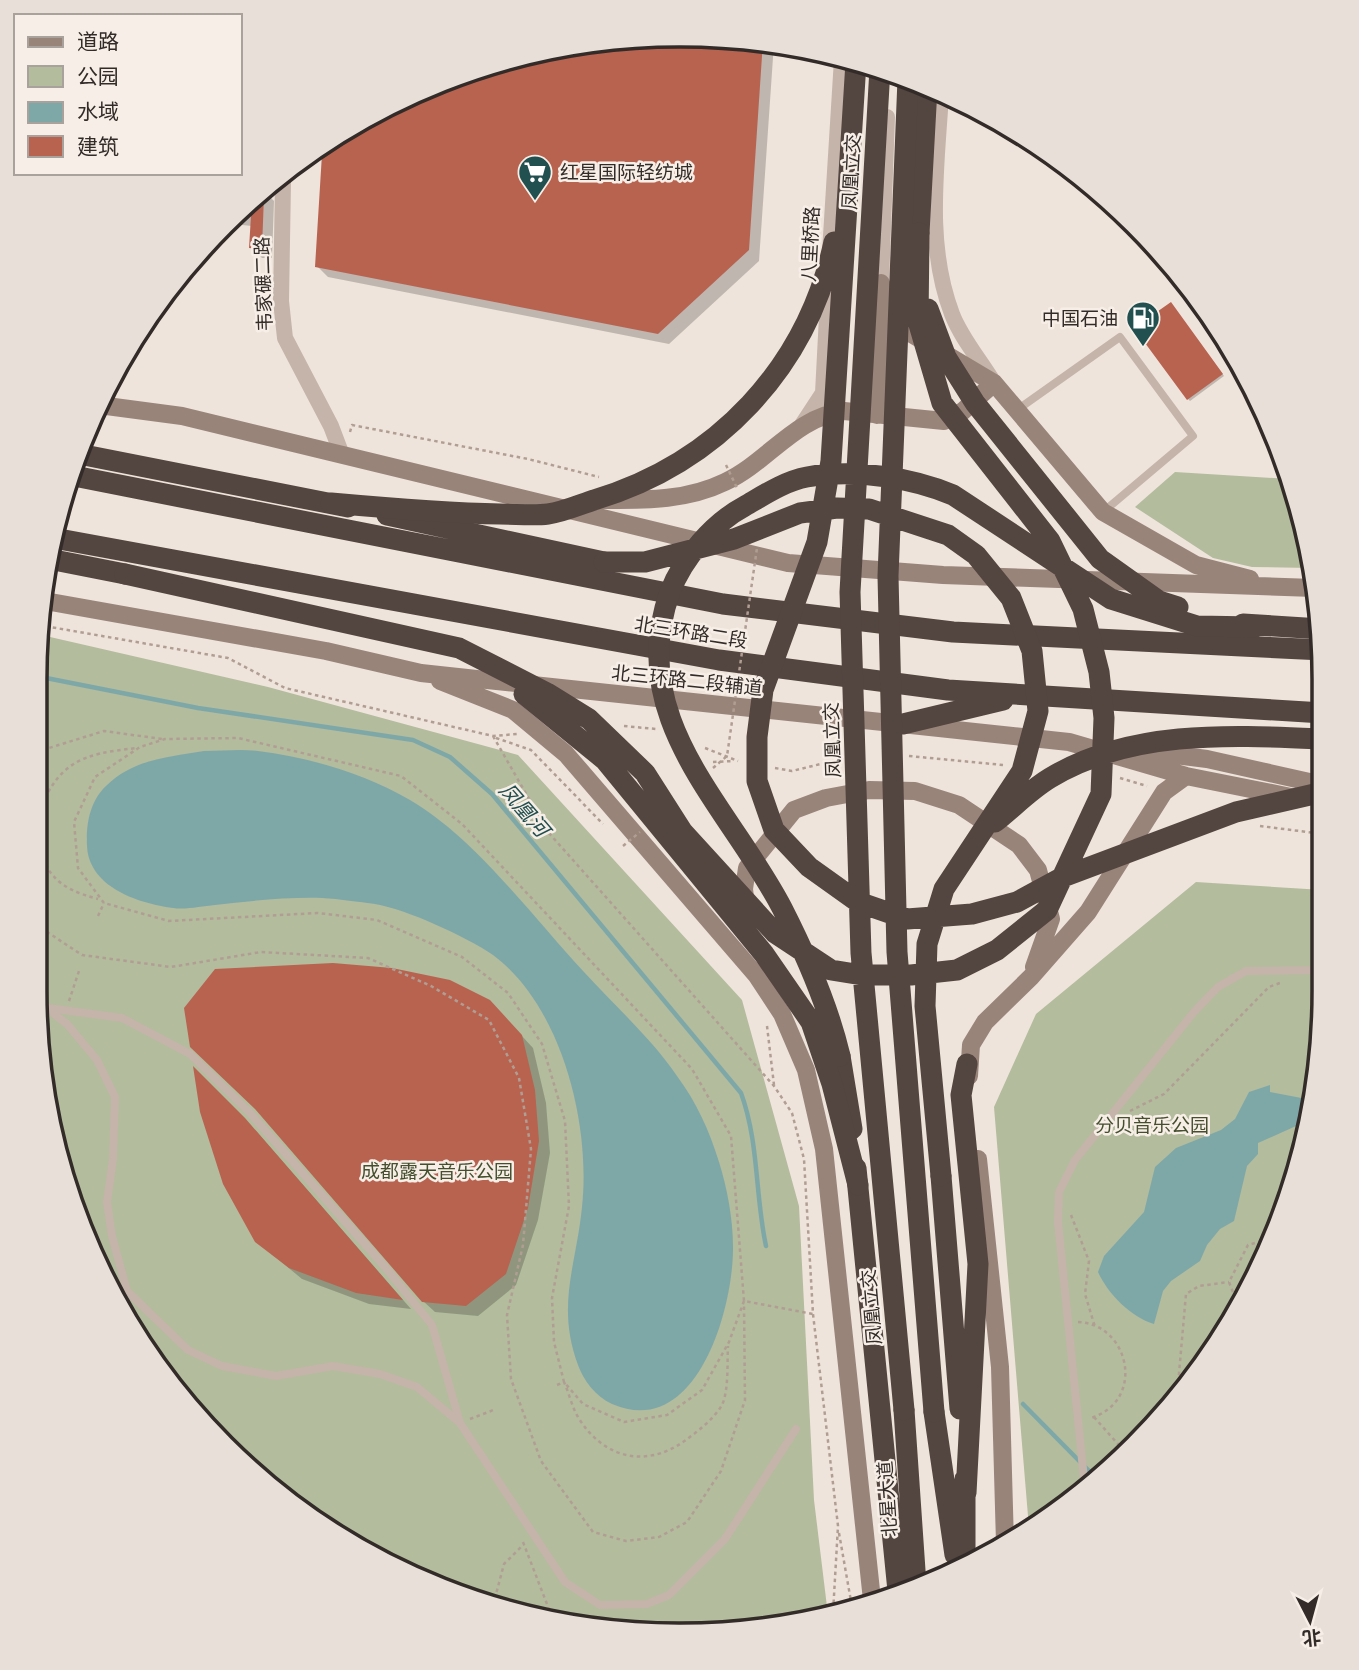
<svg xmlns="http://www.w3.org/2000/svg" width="1359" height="1670" viewBox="0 0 1359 1670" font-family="Mulish,'Noto Sans SC',sans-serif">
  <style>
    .green { fill: #b3bc9d }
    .water { fill: #7ea8a8 }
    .shadow { fill: #0003 }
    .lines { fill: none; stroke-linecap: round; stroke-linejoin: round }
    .stream { stroke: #7ea8a8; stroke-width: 4.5 }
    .building { fill: #b86350 }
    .path { stroke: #b19e93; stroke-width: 2.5; stroke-dasharray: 3.5 3.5; stroke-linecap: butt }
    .lane { stroke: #c5b4a9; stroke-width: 8 }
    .street { stroke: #c5b4a9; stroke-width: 16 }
    .secondary { stroke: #99847a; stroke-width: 18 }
    .highway { stroke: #534540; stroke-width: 21 }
    .path-bridge { stroke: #b19e93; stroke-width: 2.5; stroke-dasharray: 3.5 3.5; stroke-linecap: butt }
    .highway-bridge { stroke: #534540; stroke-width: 21 }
    .labels { text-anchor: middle; stroke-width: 5; stroke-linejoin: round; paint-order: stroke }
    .poi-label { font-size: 19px; fill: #332b28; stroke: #f7efe7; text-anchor: start }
    .street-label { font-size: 19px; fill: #332b28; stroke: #f7efe7 }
    .park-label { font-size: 19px; fill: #454f2e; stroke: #f7efe7 }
    .water-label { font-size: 21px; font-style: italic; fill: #225050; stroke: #f7efe7 }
    .rim { fill: none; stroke: #332b28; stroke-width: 3.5 }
  </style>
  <rect width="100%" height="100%" fill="#efe4db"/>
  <path class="green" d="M1175 472 1289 479 1302 513 1311 568 1252 567 1213 558 1135 507Z
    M37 634 268 687 518 755 742 1000 799 1206 814 1500 828 1615 805 1623 637 1634 472 1601 322 1527 195 1416 121 1312 57 1157 35 990Z
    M1196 882 1323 890V1032L1302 1157 1257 1276 1164 1415 1072 1502 1029 1528 994 1107 1036 1014Z"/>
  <path class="water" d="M204 751C222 751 240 749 258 751 309 757 365 774 410 800 474 837 533 917 584 972 615 1006 651 1038 677 1076 697 1103 709 1130 719 1162 727 1187 733 1219 733 1246 734 1307 697 1441 612 1404 595 1396 584 1381 578 1365 556 1305 576 1267 582 1207 591 1125 562 1006 493 955 467 937 406 909 375 904 358 902 340 899 322 898 287 897 250 901 215 905 202 906 186 910 173 908 136 903 88 886 87 845 86 824 90 801 106 786 133 759 169 757 204 751Z
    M1270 1085V1092L1312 1100 1307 1130 1298 1132 1296 1126 1258 1143V1154L1247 1166 1234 1221 1220 1229 1207 1245 1200 1261 1171 1281 1163 1291 1154 1324C1131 1317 1108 1294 1098 1272L1104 1256 1144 1212 1155 1167 1176 1148 1221 1130 1235 1119 1249 1092Z"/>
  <path class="shadow" d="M638 36 774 43 759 261 669 344 328 277 317 266 323 152 395 101 513 57Z
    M271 190 270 197 274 201 272 258H262L251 247 252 226 242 225 234 217Z
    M1173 306 1224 376 1190 401 1188 399Z
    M501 1013 533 1048 546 1103 550 1153 538 1220 516 1285 478 1316 435 1312 423 1301Z
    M256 1131 411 1309 369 1304 302 1279 256 1241Z"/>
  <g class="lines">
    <path class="stream" d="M36 676 198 708 413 740 450 757 492 794 741 1093C759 1142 755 1195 766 1246
      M1023 1404 1097 1479"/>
  </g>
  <path class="building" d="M638 36 763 41 749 250 658 334 315 267 322 154 395 101 513 57Z
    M264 195 262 249 249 248 251 216H235Z
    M1171 302 1223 374 1187 400 1134 328Z
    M333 963 392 968 450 980 490 1000 522 1035 535 1090 539 1141 528 1208 506 1274 466 1306 422 1302 255 1109 190 1047 184 1008 215 969Z
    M193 1066 245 1118 403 1300 356 1293 289 1268 255 1242 223 1184 200 1112Z"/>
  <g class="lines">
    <path class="path" d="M350 432 352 425 528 459 599 477
      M39 625 228 658 285 688 493 736 517 734
      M624 726 656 729
      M493 736 548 832 774 1086 792 1113 804 1159 813 1314 838 1526 833 1613
      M496 738 531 750 603 824
      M705 748 738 761
      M36 752 104 731 162 739
      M909 756 1003 765
      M713 762 734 761
      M775 768 792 771 837 760
      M1120 778 1147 786
      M36 817C59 762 79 754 137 748
      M1260 826 1323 834
      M36 831C43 874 57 888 98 899
      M98 916 104 903
      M35 924 82 955 171 967 261 952 368 958 431 986 489 1020 519 1078 531 1149 523 1245 507 1315 511 1379 541 1461 593 1532 626 1541 659 1537 687 1522 721 1471 745 1400 744 1304
      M69 1001 79 971
      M767 1026 774 1085
      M1130 1111 1164 1094 1269 987 1280 983
      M1071 1215 1089 1261 1085 1294 1095 1327
      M744 1301 729 1342 702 1390 667 1415 624 1422 583 1404 564 1382 554 1342 552 1298 569 1206 565 1121 542 1044 508 993 462 957 377 920 318 913 169 921 104 903 78 868 74 822 95 777 140 747 165 739 238 738 401 776 462 824 692 1069 731 1136 744 1301 813 1314
      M1238 1305 1229 1282 1248 1245 1272 1238
      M1078 1322C1130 1324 1146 1401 1091 1418
      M557 1385 564 1382C569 1393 572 1407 578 1417 602 1457 644 1469 683 1442 697 1432 713 1420 722 1405 729 1390 727 1362 728 1346
      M1177 1396 1186 1294 1199 1286 1229 1282
      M1094 1417 1125 1452
      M470 1419 496 1409
      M839 1533 852 1607
      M523 1542 552 1617
      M490 1604 495 1598 504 1564 524 1544"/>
    <path class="lane" d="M1017 410 1120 337 1193 436 1103 512
      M36 1000 67 1024 97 1060 115 1097 113 1159 107 1202 112 1236 127 1291 188 1350 222 1366 276 1376 333 1366 380 1374 417 1387 460 1423 565 1582 600 1605 647 1604 669 1595 725 1539 796 1429
      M48 1008 122 1018 190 1054 250 1113 385 1267 432 1325 460 1423
      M1085 1489 1058 1222 1059 1192 1075 1160 1194 1012 1218 987 1246 971 1323 970
      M360 1546 401 1562 420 1575"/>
    <path class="street" d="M941 94C937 167 925 243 952 314 961 338 981 361 994 383
      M283 182 281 301 285 338 331 426 342 455
      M830 252 842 59
      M881 283 887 117
      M802 425 823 393 829 278"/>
    <path class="secondary" d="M881 283 884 300 892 318 910 333 994 383 1103 512 1196 565 1250 579
      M99 405 182 416 788 563 943 575 1314 588
      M877 415 881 300
      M602 500C644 500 686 501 725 482 768 462 795 417 844 411L944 421 963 411 994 383
      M45 601 326 651 421 673 1069 742 1186 776 1291 797
      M440 681 513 710 566 754 757 976 782 1014 806 1070 824 1149 872 1600
      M1135 750 1207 759 1323 785
      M746 905 744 889 747 868 794 810 826 798 869 790 915 791 959 805 1019 845 1038 870 1051 919 1034 967
      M969 1076 971 1045 985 1022 1031 977 1088 912 1164 792 1186 776
      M978 1159 1000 1367 1005 1543"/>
    <path class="highway" d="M919 233 927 88
      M79 454 348 507
      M74 476 723 604 953 632 1323 650
      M387 515 604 562
      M59 539 719 660 948 690 1323 713
      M54 560 125 574
      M903 724 1003 700
      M840 1056 852 1129
      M856 1168 898 1591
      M941 1176 960 1409
      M904 1410 916 1585
      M934 1412 955 1555
      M965 1479V1568
      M966 1493 978 1264 961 1095 967 1064"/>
    <path class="path-bridge" d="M726 465 738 490
      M713 768 727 756 757 548
      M623 846 640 832"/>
    <path class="highway-bridge" d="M856 62 831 461 817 542 763 690 757 737V781L774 830 809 867 858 902 907 919 972 914 1017 902 1063 877 1236 812 1323 792
      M880 68 850 592 861 953 904 1410
      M908 79 888 576 897 952 934 1412
      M928 309 946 357 975 403 1100 559 1159 601 1178 607
      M331 503C387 508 444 513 500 514 516 514 533 516 548 514 563 512 579 505 594 500 717 463 807 368 834 242
      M604 562H645L734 539 800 513 837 508 869 509 948 535 976 555 1011 598 1032 651 1038 711 1022 771 944 889 927 944 925 1006 941 1176
      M125 574 459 648 547 693 589 719 645 773 682 831 775 933 831 970 862 975H911L957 970 997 950 1047 910 1101 794 1104 718 1099 672 1083 609 1050 541 942 403 918 321 919 233
      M1243 624 1321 629
      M524 694 605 760 764 954 811 1022 832 1084 858 1185
      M995 822C1013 808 1030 790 1050 778 1131 729 1232 735 1323 739
      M840 1056C828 1005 806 955 782 908 729 806 624 719 670 592 683 558 713 523 745 506 764 495 785 481 807 477 854 469 910 477 953 495L1111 599 1197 626 1255 627"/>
  </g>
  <defs>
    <g id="supermarket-pin" transform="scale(1.75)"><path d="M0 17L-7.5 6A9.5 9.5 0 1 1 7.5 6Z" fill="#225050" stroke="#f7efe7"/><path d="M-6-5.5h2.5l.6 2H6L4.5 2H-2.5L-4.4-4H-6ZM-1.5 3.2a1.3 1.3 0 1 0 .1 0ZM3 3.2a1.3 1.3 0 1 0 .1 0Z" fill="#fff"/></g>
    <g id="fuel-pin" transform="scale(1.75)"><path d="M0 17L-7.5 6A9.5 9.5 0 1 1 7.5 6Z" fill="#225050" stroke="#f7efe7"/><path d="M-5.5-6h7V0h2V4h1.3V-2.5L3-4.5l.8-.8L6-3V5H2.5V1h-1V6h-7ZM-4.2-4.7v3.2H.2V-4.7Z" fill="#fff"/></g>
  </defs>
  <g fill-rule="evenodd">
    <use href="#supermarket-pin" x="535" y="172"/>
    <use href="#fuel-pin" x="1143" y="318"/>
  </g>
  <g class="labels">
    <g class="poi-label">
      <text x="560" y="179">红星国际轻纺城</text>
      <text x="1118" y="325" text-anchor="end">中国石油</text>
    </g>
    <g class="street-label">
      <text transform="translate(851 172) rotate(-87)" y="7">凤凰立交</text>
      <text transform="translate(810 244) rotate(-87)" y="7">八里桥路</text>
      <text transform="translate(263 284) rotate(-92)" y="7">韦家碾二路</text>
      <text transform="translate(691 632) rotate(9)" y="7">北三环路二段</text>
      <text transform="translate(687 680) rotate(6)" y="7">北三环路二段辅道</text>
      <text transform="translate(832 740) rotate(-92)" y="7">凤凰立交</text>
      <text transform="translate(871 1307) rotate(-95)" y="7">凤凰立交</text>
      <text transform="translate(887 1499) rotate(-94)" y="7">北星大道</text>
    </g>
    <g class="park-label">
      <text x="1152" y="1132">分贝音乐公园</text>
      <text x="437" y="1178">成都露天音乐公园</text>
    </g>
    <g class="water-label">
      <text transform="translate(524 810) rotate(49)" y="7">凤凰河</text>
    </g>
  </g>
  <path d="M0 0H1359V1670H0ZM679 47H680A632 632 0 0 1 1312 679V991A632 632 0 0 1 680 1623H679A632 632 0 0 1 47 991V679A632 632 0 0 1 679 47Z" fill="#e7dfd8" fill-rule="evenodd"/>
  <path class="rim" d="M679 47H680A632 632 0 0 1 1312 679V991A632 632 0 0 1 680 1623H679A632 632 0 0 1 47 991V679A632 632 0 0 1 679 47Z"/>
  <rect x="14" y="14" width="228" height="161" fill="#f7efe7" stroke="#a9a19b" stroke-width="2"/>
  <rect x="28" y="37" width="35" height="10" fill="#99847a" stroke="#a9a19b" stroke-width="2"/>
  <text x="77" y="49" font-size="21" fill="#332b28">道路</text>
  <rect x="28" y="66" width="35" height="21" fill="#b3bc9d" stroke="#a9a19b" stroke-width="2"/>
  <text x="77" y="84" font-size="21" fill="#332b28">公园</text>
  <rect x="28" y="102" width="35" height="21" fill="#7ea8a8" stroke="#a9a19b" stroke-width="2"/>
  <text x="77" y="119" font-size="21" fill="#332b28">水域</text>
  <rect x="28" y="136" width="35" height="21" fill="#b86350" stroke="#a9a19b" stroke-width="2"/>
  <text x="77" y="154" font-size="21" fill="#332b28">建筑</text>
  <g transform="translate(1310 1621) rotate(174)" stroke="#f7efe7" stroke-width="5" paint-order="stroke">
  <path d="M0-5L12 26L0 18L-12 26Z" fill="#332b28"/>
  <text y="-10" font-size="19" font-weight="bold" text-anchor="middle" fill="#332b28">北</text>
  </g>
</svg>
